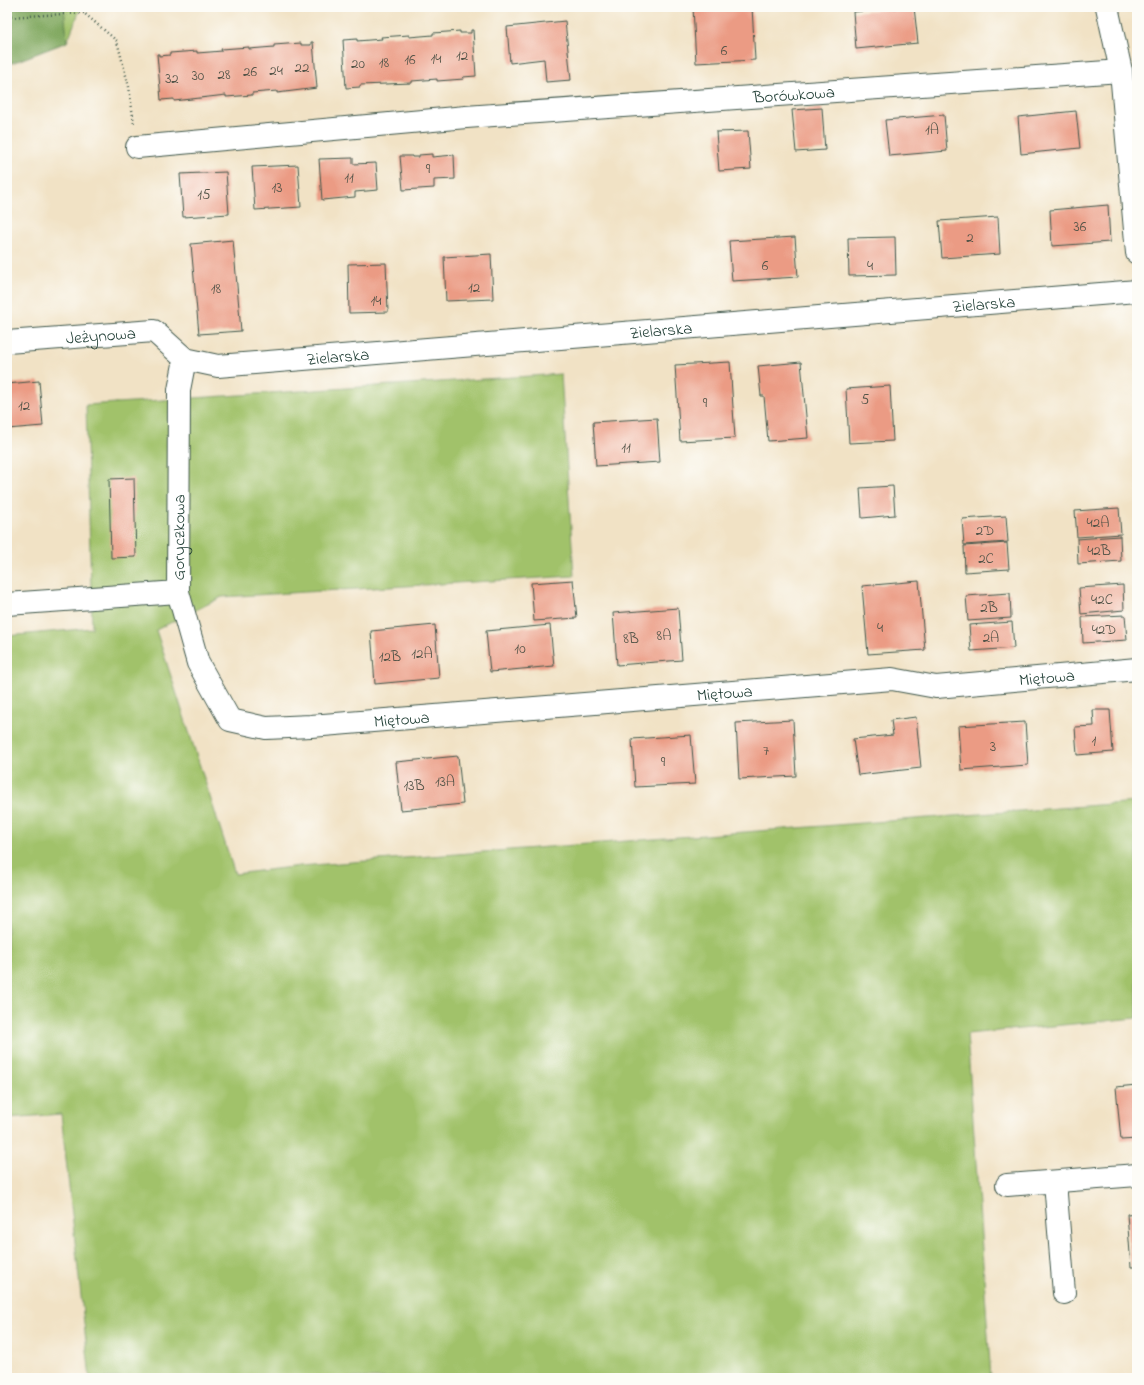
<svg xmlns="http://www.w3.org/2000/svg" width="1144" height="1385" viewBox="0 0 1144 1385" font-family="'Indie Flower',sans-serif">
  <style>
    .green { fill: #a1c26b; stroke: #608050 }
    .forest { fill: #80a85f; stroke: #50724a }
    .building { fill: #eb9b84 }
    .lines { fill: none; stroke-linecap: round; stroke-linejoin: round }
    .minor-casing { stroke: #3e564a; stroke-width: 24 }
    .path { stroke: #3e564a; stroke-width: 2.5; stroke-dasharray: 1 3; stroke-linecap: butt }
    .minor { stroke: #fff; stroke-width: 22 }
    .labels { text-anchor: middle; stroke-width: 4; stroke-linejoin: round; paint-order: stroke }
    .number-label { font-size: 15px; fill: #525448 }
    .street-label { font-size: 17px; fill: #1f3d34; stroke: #fdfcf7 }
  </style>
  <rect width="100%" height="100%" fill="#fdfcf7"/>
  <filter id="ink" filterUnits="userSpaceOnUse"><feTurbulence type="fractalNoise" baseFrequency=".025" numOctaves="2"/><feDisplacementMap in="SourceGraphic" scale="8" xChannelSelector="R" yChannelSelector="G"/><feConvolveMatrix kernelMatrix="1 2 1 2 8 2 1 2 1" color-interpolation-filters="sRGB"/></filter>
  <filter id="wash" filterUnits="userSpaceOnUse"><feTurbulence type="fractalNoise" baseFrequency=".012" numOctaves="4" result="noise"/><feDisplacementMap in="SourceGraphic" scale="16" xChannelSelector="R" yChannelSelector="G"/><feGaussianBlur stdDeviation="0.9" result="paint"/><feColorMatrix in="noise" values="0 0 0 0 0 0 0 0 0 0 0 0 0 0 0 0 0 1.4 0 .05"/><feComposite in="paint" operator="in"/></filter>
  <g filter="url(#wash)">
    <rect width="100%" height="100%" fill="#f1e2c5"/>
    <path class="green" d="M64 7H81L67 42Z
      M561 374 574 576 222 597 156 630 235 874 300 866 1137 802V1018L967 1034 991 1378H90L61 1114 7 1118V636L92 628 86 405Z"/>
    <path class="forest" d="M7 7H64L67 42 7 65Z"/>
    <g id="blocks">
      <path class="building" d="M693 7H752L755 60 696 63Z
        M914 7 918 43 856 49 853 12Z
        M565 21 571 80 546 82 544 59 510 63 507 27Z
        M471 30H473L476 76 463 77 464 79 437 81V79L412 81V83L360 85V87L346 88 343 40 357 39V41L382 39 381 37 409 35V37L433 35V33L447 32 460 31V33H471Z
        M311 42H313L317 88 277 93V91L252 93V95L226 97V95L174 101V99L161 100 157 54H159V56L170 55V53L197 51V53L210 52 222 51 221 49 249 47V49L274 47V45L301 43V45H311Z
        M822 108 825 150 796 152 792 110Z
        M1076 111 1080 148 1021 154 1018 117Z
        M944 115 947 151 889 156 885 120Z
        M748 131 751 169 719 171 716 132Z
        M432 154V157L454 155 455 179 434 180V188L403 190 400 156H412V157H419V155Z
        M353 158V164L376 163 378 190 355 192V197L322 200 319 159Z
        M298 165 301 207 255 210 252 167Z
        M226 172 229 214 183 217 180 174Z
        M1108 205 1110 242 1052 246 1050 210Z
        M998 217 1000 254 942 258 939 221Z
        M795 237 798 277 732 281 729 241Z
        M895 237 896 275 849 276 848 238Z
        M233 240 241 331 199 334 191 244Z
        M491 254 493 299 446 301 444 257Z
        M386 263 388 312 349 313 348 264Z
        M730 362 735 438 680 441 675 365Z
        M801 362 808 438 768 441 764 396H761L758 366Z
        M39 381 43 426 7 429V384Z
        M890 386 893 441 849 443 846 389Z
        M657 418 660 462 596 466 593 422Z
        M134 478 136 557 111 558 109 479Z
        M893 486 895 515 862 518 860 488Z
        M1119 508 1121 534 1077 537 1075 511Z
        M1006 516 1008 542 964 545 962 519Z
        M1120 536 1121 561 1078 564 1077 539Z
        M1007 543 1009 569 965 572 964 546Z
        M573 580 577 618 534 621 531 583Z
        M919 581 925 650 868 654 862 586Z
        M1123 585 1124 610 1081 614 1079 588Z
        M1010 593 1011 618 968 621 966 596Z
        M678 608 682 660 617 665 613 613Z
        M1125 615 1127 640 1083 643 1082 617Z
        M1012 622 1014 648 971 651 969 625Z
        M435 625 439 678 375 684 371 631Z
        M550 625 554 666 490 672 486 631Z
        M1093 710H1110L1113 752 1077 755 1075 727 1094 726Z
        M916 717 921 768 858 775 853 739 893 735 891 720Z
        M793 720 796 776 739 779 736 723Z
        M1025 722 1028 765 961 770 958 726Z
        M691 735 695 784 635 787 632 739Z
        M458 756 463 804 401 810 396 762Z
        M1137 1085V1139L1121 1140 1116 1087Z
        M1137 1213V1267H1131L1127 1214Z"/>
    </g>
  </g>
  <g filter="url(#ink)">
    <use href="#blocks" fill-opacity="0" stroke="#3e564a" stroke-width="1"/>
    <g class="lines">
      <g class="minor-casing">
        <g id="minor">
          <path d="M1107 7 1121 71 1137 253"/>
          <path id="s1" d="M137 147 466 117 1121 71"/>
          <path id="s2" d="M7 342 154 331 185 359"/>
          <path id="s3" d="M185 359 218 366 1137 291"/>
          <path id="s4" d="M178 592 198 663 230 720 266 728 311 726 892 679 936 687 1137 669"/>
          <path id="s5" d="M7 604 178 592 179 390 185 359"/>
          <path d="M1055 1182 1064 1293"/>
          <path d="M1007 1185 1137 1175"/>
        </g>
      </g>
      <path class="path" d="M84 7V13L117 41 129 87 134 124
        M7 17 84 13"/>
      <use href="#minor" class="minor"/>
    </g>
  </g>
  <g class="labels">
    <g class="number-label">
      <text x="724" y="55">6</text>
      <text x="462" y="60">12</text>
      <text x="436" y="63">14</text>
      <text x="410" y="64">16</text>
      <text x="384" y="67">18</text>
      <text x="358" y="68">20</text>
      <text x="302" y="72">22</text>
      <text x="276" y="75">24</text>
      <text x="250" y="76">26</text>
      <text x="224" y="79">28</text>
      <text x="198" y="80">30</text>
      <text x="172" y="83">32</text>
      <text x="932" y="134">1A</text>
      <text x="428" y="173">9</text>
      <text x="349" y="182">11</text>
      <text x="277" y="192">13</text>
      <text x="204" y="199">15</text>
      <text x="1080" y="231">36</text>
      <text x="970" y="242">2</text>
      <text x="765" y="270">6</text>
      <text x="870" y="270">4</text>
      <text x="474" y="292">12</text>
      <text x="216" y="293">18</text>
      <text x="376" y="305">14</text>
      <text x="865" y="404">5</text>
      <text x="705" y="407">9</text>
      <text x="24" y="410">12</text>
      <text x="626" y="452">11</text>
      <text x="1098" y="527">42A</text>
      <text x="985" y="535">2D</text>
      <text x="1099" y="555">42B</text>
      <text x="986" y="563">2C</text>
      <text x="1102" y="604">42C</text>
      <text x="989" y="612">2B</text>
      <text x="880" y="632">4</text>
      <text x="1104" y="634">42D</text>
      <text x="664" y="640">8A</text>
      <text x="991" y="642">2A</text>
      <text x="631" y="643">8B</text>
      <text x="520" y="653">10</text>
      <text x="422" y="658">12A</text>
      <text x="390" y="661">12B</text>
      <text x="1094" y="745">1</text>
      <text x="993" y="751">3</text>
      <text x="766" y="755">7</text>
      <text x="663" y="766">9</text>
      <text x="445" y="786">13A</text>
      <text x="414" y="790">13B</text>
    </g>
    <g class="street-label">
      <text dy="6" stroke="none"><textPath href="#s1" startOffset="659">Borówkowa</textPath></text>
      <text dy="6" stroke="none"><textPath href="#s3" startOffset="802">Zielarska</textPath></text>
      <text dy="6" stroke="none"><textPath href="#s3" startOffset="478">Zielarska</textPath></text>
      <text dy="6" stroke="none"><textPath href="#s2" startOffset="94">Jeżynowa</textPath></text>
      <text dy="6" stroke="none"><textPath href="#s3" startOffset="154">Zielarska</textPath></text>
      <text dy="6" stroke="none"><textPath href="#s5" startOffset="226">Goryczkowa</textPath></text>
      <text dy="6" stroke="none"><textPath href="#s4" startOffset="960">Miętowa</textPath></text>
      <text dy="6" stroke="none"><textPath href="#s4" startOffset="636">Miętowa</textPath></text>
      <text dy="6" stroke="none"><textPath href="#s4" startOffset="312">Miętowa</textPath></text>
    </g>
  </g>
  <rect width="1144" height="1385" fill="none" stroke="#fdfcf7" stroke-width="24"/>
</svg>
